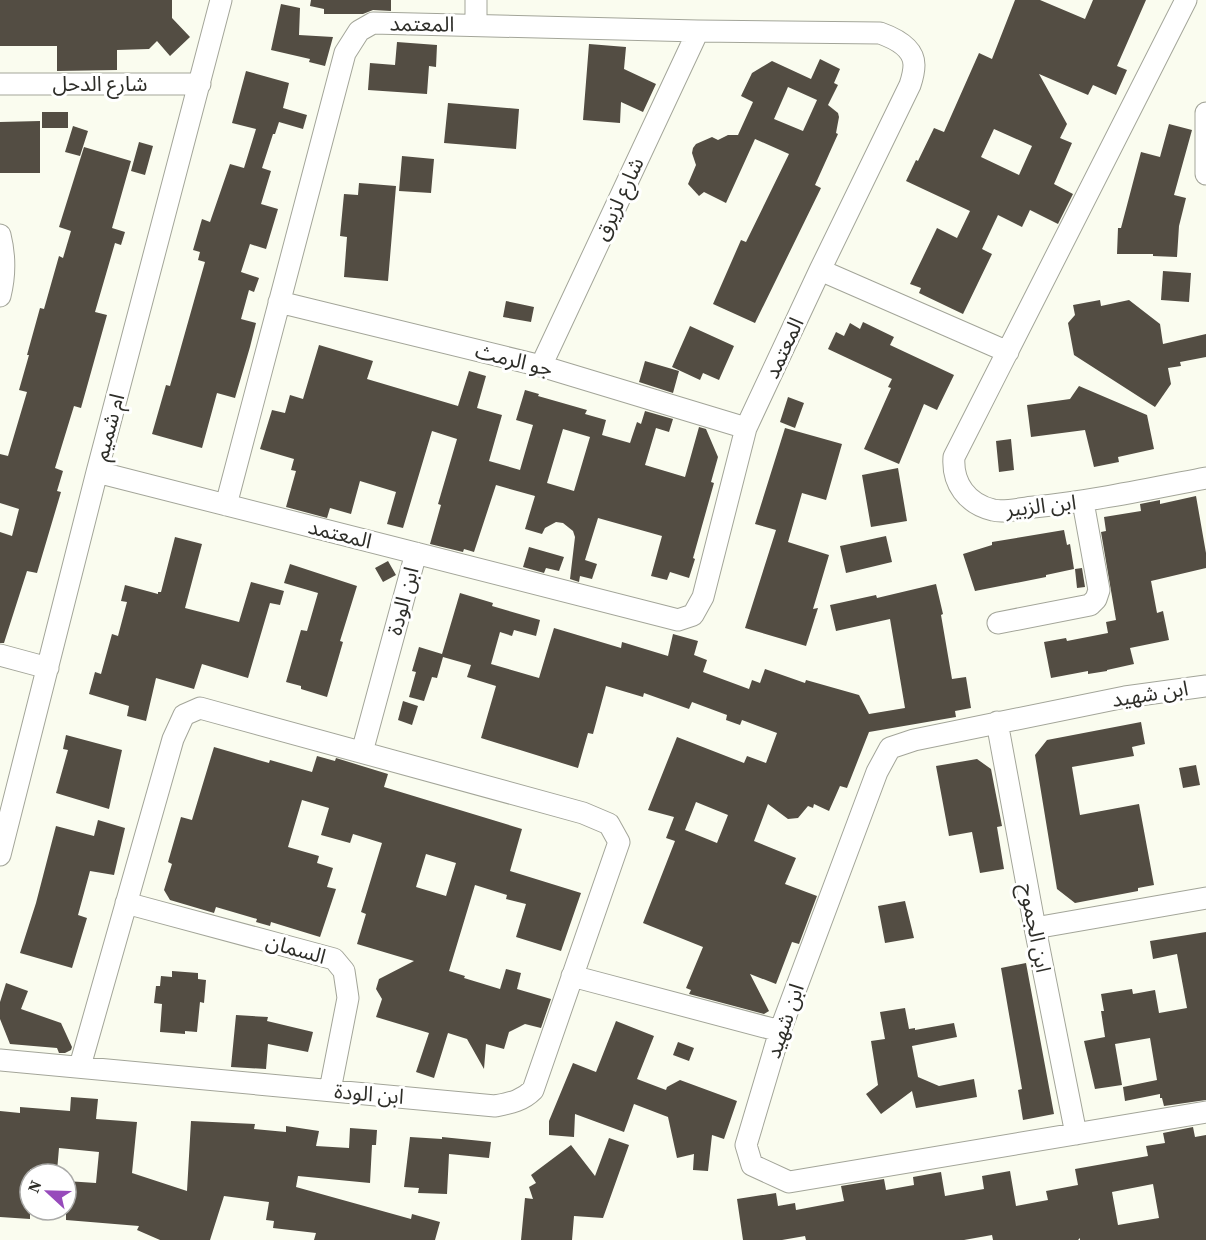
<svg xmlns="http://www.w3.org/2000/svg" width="1206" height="1240" viewBox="0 0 1206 1240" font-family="'Source Serif 4','Noto Sans Arabic',serif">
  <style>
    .building { fill: #534d43; fill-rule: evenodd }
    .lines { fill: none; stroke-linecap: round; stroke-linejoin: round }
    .minor-casing { stroke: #a3a599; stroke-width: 23 }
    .minor { stroke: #fff; stroke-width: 21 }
    .labels { text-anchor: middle; stroke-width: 6; stroke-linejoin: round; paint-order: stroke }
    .street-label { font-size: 21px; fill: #2e2e29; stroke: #fff }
  </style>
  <rect width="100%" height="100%" fill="#fafcef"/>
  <path class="building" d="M0 0H172V18L190 37 170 56 157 41 149 49 117 50V70L57 71V46H0Z
    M311 0H391V11L373 10 363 14H324V9L310 6Z
    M1015 0H1040L1085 19 1093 0H1146L1117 66 1127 70 1116 95 1093 85 1088 95 1039 74 1067 124 1060 138 1072 143 1054 184 1073 194 1058 224 1030 210 1022 227 998 215 982 249 992 254 963 314 919 293 921 288 910 284 937 228 957 238 970 211 906 181 916 160 918 161 934 128 944 132 979 53 992 59ZM994 129 1032 146 1019 175 981 157Z
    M281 4 300 8 299 35 333 37 325 66 309 62 310 59 271 50Z
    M397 42 437 45 436 67 429 66 427 94 368 90 370 63 395 65Z
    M589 44 626 47 624 69 656 84 643 112 621 102 620 123 583 120Z
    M820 59 840 69 834 83 838 85 828 105 838 113 839 117 836 133 838 134 815 185 821 188 755 323 713 304 741 240 746 242 789 154 755 139 726 203 704 192 699 196 688 184 696 165 692 153 693 148 696 144 712 137 718 140 728 135H738L753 102 741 96 752 73 772 61 811 79ZM788 87 817 100 803 131 774 119Z
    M246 71 289 83 283 108 307 115 303 129 279 122 275 134H273L262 168 271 171 261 204 278 209 266 249 250 244 241 272 259 278 254 292 249 290 241 319 256 323 250 347 235 398 217 393 202 448 152 434 166 385 170 386 205 262 198 260 200 252 193 250 202 219 210 222 230 164 244 168 256 129 232 123Z
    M448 103 519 109 516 149 444 143Z
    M42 112H68V128H42Z
    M40 121V173H0V122Z
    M1169 124 1192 130 1174 195 1186 198 1179 226 1177 257 1153 256V254H1117L1118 228H1121L1141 152 1160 157Z
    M73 126 88 131 80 156 65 152Z
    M139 142 153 146 145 175 131 171Z
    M84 147 131 161 112 228 125 232 121 245 115 243 95 312 107 315 81 408 74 406 55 468 63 471 57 491 61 492 37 573 27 571 4 643H0V532L12 536 19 509 0 503V454L8 456 27 392 19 390 29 355H27L40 308 44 309 59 256 63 258 71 231 59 227Z
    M402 156 434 159 431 193 399 191Z
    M359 183 396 186 388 281 344 277 347 237 340 236 344 194 358 195Z
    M1163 271 1191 273 1189 302 1161 300Z
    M1100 300 1101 306 1129 300 1160 324 1163 344 1206 334V357L1180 362 1181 366 1168 368 1171 384 1155 407 1074 355 1068 323 1075 315 1073 305Z
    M506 301 534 307 531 322 503 317Z
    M863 322 894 337 890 345 954 375 937 410 924 404 899 464 864 449 891 388 888 387 892 379 828 349 836 332 844 336 850 323 860 329Z
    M690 326 734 346 719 380 703 373 700 380 672 367Z
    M319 345 373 361 367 379 458 406 469 371 486 376 477 408 502 415 489 461 520 470 533 425 516 420 525 390 539 394 538 396 587 410 585 414 606 420 602 435 630 443 637 422 641 424 645 411 673 419 669 432 656 428 645 465 685 477 699 427 706 429 718 457 711 482 714 483 693 558 695 559 689 578 670 572 667 580 651 576 662 536 598 518 585 560 597 564 592 579 580 576 579 582 570 579 575 537 573 531 563 523 556 522 545 528 542 534 525 529 535 496 496 485 474 552 464 549 463 552 430 544 441 505 438 504 457 439 432 431 403 528 387 524 396 492 360 481 351 514 330 508 327 518 286 507 296 471 291 470 294 459 260 449 272 410 285 413 290 395 303 399ZM563 429 590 437 574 491 547 483Z
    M645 361 679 371 673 393 639 382Z
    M1079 386 1147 415 1154 449 1118 457 1119 462 1094 467 1085 430 1031 437 1027 405 1070 399Z
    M788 397 804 403 795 428 780 422Z
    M785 428 842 444 826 500 802 493 788 542 829 555 813 609 818 608 806 646 745 628 776 530 755 524Z
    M1011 439 1014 470 999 472 996 441Z
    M898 468 907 521 871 527 862 475Z
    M1196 496 1206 553V568L1151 581 1157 613 1163 611 1169 640 1130 648 1134 664 1107 670V671L1088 674V671L1051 678 1044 642 1066 638 1067 641 1108 633 1106 622 1116 620 1101 532 1106 531 1104 517 1141 511 1140 504 1160 500V504Z
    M1064 530 1067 545 1070 544 1074 569 1046 575V577L975 591 963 554 992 545V542Z
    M886 536 892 562 846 573 840 546Z
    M175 537 202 544 185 608 239 622 251 582 284 591 280 605 270 603 248 678 202 664 194 689 156 678 146 721 127 716 129 706 89 694 95 672 101 674 112 634 118 636 127 602 121 601 125 585 158 594V592H161Z
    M529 547 564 557 559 571 546 568 544 573 523 567Z
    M388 561 396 575 383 582 375 568Z
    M290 564 357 586 340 641 343 642 327 697 301 689V686L286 682 301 630 307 631 318 593 284 583Z
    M1082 568 1085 587 1077 588 1075 569Z
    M936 584 943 614 941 615 952 679 966 677 971 708 955 711 956 717 869 732 847 788 840 786 829 811 814 804 813 808 808 806 798 818 788 819 768 804 754 841 796 858 785 884 817 896 799 944 792 942 776 984 750 974 769 1011 764 1014 689 994 691 990 686 988 703 947 643 923 675 841 666 838 674 817 648 810 677 737 744 763 747 756 766 763 777 733 742 720 740 725 726 720 727 715 692 702 689 709 644 693 643 697 606 686 593 734 588 733 578 768 481 738 496 686 467 677 471 665 443 657 437 678 432 677 424 701 409 697 416 672 412 671 419 647 442 654 460 593 493 603 492 606 540 620 536 636 514 630 512 636 500 632 491 664 539 678 554 628 621 648 622 642 668 656 673 634 698 641 694 655 707 660 703 672 749 689 752 680 760 683 765 669 805 683 806 680 859 695 869 714 905 708 890 619 836 631 830 605 876 595 877 598ZM696 802 728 815 717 843 685 830Z
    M403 701 418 706 412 725 398 720Z
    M1141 722 1145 744 1132 747 1134 756 1072 767 1080 815 1139 804 1154 885 1138 888V891L1075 903 1057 889 1035 755 1047 740Z
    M66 735 122 750 109 809 56 793 68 750 63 749Z
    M214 747 269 763 270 760 312 772 317 756 335 761 336 758 388 774 384 787 522 829 510 871 581 893 561 951 516 937 526 904 506 899 507 895 475 885 449 971 465 976 464 978 500 989 506 969 521 973 517 989 551 999 541 1028 525 1024 509 1032 504 1049 486 1044 484 1069 467 1039 448 1033 434 1078 416 1072 429 1033 376 1017 382 999 376 989 379 979 414 961 357 944 366 914 361 912 382 843 353 834 350 843 321 835 329 808 302 800 288 847 319 856 317 863 333 868 327 887 336 889 320 937 271 922 270 926 256 922 257 919 216 907 214 913 170 900 164 890 172 864 168 862 181 817 192 820ZM426 854 456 863 446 896 416 887Z
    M977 759 991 769 1002 826 997 827 1004 869 980 873 972 832 949 836 936 766Z
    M1196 765 1200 785 1183 788 1179 768Z
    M98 820 125 828 114 875 90 871 78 915 87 918 72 968 20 953 36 903 56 826 94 836Z
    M905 901 914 938 885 943 878 906Z
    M1206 932V1100L1164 1106 1162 1098H1160V1094L1125 1101 1123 1087 1157 1080 1150 1038 1115 1044 1122 1085 1095 1089 1084 1041 1105 1037 1101 1011H1104L1101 994 1132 989 1133 994 1155 990 1159 1013 1187 1008 1177 954 1153 959 1150 941Z
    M1026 963 1054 1114 1023 1120 1018 1090 1022 1089 1001 968Z
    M172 971 198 973V979L206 980 204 1003 200 1002 197 1032 185 1031V1034L160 1032 162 1004 154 1003 156 986H160L161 976 172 977Z
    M6 983 28 991 21 1009 61 1023 72 1047 71 1050 65 1053H59L57 1048 10 1044 0 1019V1002Z
    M905 1008 909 1029 915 1028V1030L954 1023 957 1037 912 1046 918 1077 939 1086 974 1079 977 1097 916 1108 912 1091 881 1114 866 1094 878 1085 871 1041 885 1039 880 1012Z
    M236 1015 268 1017 267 1021 313 1032 308 1052 268 1044 266 1069 231 1067Z
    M616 1021 654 1036 637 1079 666 1090 667 1087 680 1080 737 1101 724 1139 712 1135 708 1171 693 1170 694 1154 677 1158 668 1117 634 1104 624 1132 575 1114 574 1137 549 1135V1121L573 1063 596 1072Z
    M678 1042 694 1048 689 1061 673 1055Z
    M71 1097 98 1099 96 1119 137 1122 132 1173 187 1191 191 1121 255 1124 254 1129 286 1132V1126L319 1131 316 1146 349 1148 350 1128 377 1130 376 1145H372L370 1183 298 1176 296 1187 411 1219 412 1214 440 1222 435 1240H314L316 1233 273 1228 274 1221 266 1220 269 1202 224 1196 210 1240H160L137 1230 139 1226 66 1220V1181L96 1183 99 1152 59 1148 57 1171 30 1169V1219L0 1217V1111L20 1113V1107L70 1111Z
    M1193 1127 1195 1137 1206 1135V1240H1080V1238L1078 1240H993L992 1235 964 1240H806L805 1236 782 1240H743L737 1199 776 1193 778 1206 795 1203 796 1210 844 1201 841 1186 884 1179 886 1190 914 1185 913 1177 941 1172 945 1196 984 1189 982 1176 1010 1171 1016 1206 1048 1200 1046 1191 1078 1185 1075 1169 1148 1156 1146 1146 1165 1143 1163 1133ZM1153 1184 1159 1218 1118 1225 1112 1192Z
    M410 1137 442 1139V1137L491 1142 489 1158 449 1154 447 1194 418 1193 419 1188 404 1187Z
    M609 1138 629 1145 603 1218 574 1216 572 1240H521L525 1198 533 1199 529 1187 536 1183 531 1175 571 1145 595 1176Z"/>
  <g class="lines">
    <g class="minor-casing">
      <path id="minor" d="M1186 0 954 457C952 483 967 504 993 510 1004 513 1022 508 1034 507 1092 501 1149 489 1206 478
        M476 25V0
        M0 84H200
        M1206 113V174
        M0 235C5 255 5 276 0 296
        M820 270 1008 352
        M279 302 541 366 746 428
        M541 366 698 31
        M97 472 678 620 693 615 703 597 746 428 820 270 910 85C912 79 914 71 914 65 914 47 894 38 880 33L698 31 373 23 359 31 345 53 226 505
        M998 623 1090 605 1096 599 1099 590 1083 502
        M0 655 48 668
        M1206 686 1125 697 914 740 890 748 877 772 780 1031 746 1145 752 1165 789 1182 1206 1112
        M997 722 1035 928 1076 1134
        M362 752 416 553
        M0 855 97 472 221 0
        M126 903 334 959 344 971 348 998 330 1090
        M1035 928 1206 898
        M572 976 780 1031
        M0 1060 495 1106C510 1103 522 1101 533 1090L619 842 609 824 583 813 200 708 184 715 173 739 80 1066"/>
    </g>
    <use href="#minor" class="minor"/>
  </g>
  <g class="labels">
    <g class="street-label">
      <text transform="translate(422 24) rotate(1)" y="7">المعتمد</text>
      <text x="100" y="91">شارع الدحل</text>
      <text transform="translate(619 199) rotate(-65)" y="7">شارع لزيرق</text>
      <text transform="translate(784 348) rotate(-65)" y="7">المعتمد</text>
      <text transform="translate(514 360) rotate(14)" y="7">جو الرمث</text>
      <text transform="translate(109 427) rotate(-75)" y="7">ام شميم</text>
      <text transform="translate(1041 506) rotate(-6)" y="7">ابن الزبير</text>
      <text transform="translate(340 534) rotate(14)" y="7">المعتمد</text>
      <text transform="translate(403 601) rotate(-75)" y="7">ابن الودة</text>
      <text transform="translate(1150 694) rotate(-9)" y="7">ابن شهيد</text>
      <text transform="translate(1035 928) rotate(79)" y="7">ابن الجموح</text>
      <text transform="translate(296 949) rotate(16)" y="7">السمان</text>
      <text transform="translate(785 1021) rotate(-71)" y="7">ابن شهيد</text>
      <text transform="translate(369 1094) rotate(5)" y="7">ابن الودة</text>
    </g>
  </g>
  <g transform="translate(48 1192) rotate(292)"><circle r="28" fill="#ffffff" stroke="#ababa9" stroke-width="1.5"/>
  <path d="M0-4.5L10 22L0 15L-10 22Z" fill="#974abb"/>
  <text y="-9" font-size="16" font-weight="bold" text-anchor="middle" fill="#2e2e29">N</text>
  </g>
</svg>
